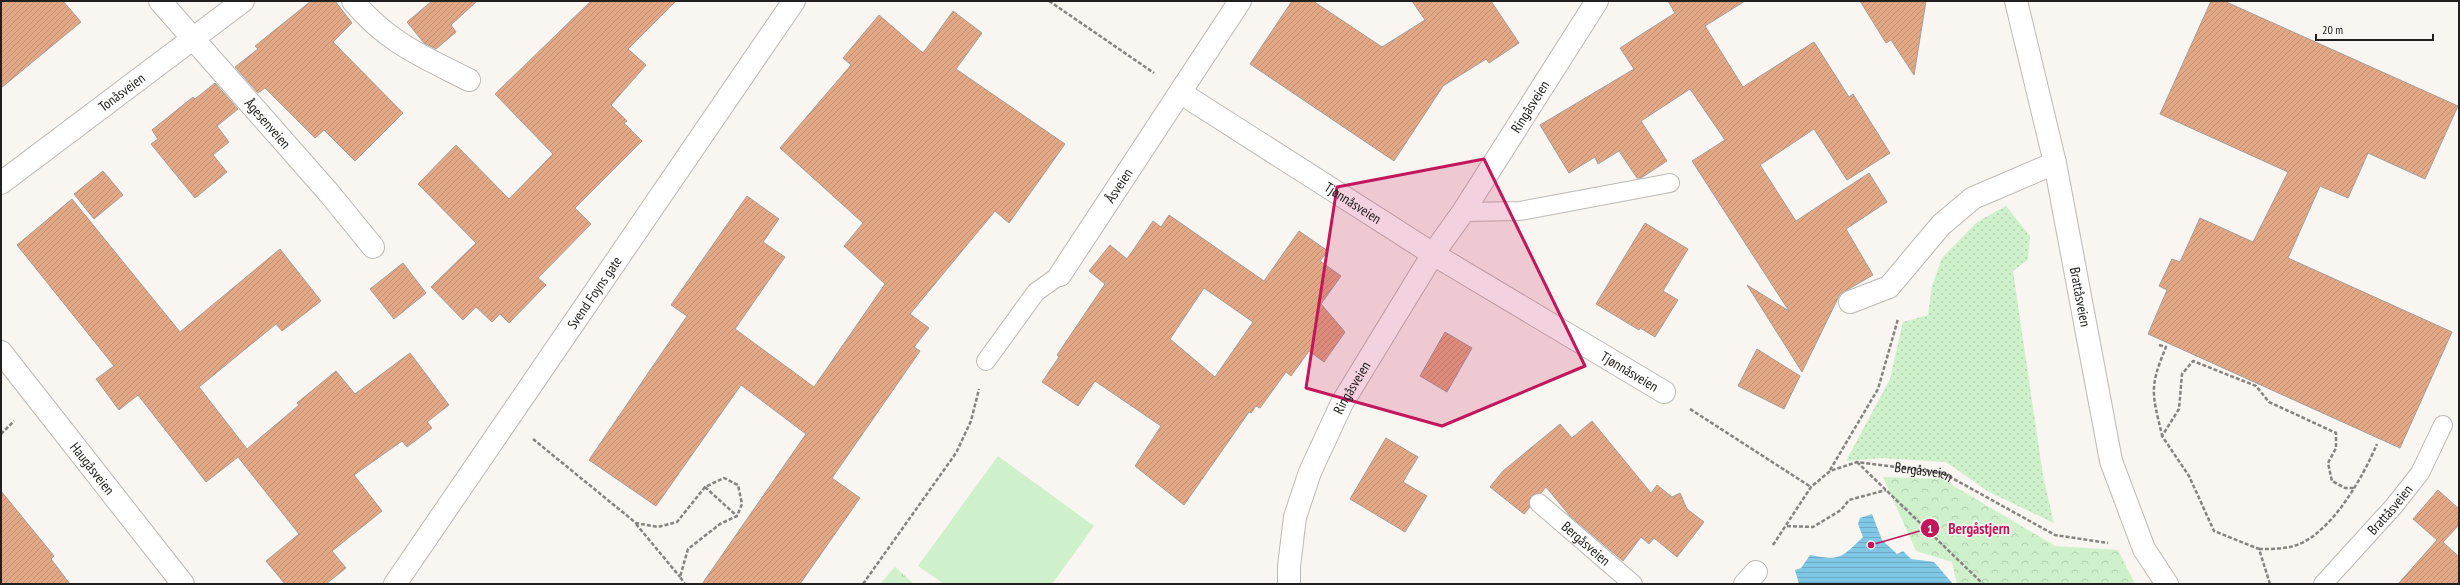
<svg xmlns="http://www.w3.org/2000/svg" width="2460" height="585" viewBox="0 0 2460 585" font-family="'PT Sans Narrow',sans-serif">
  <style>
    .grass { fill: url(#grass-dots) }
    .forest { fill: url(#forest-crowns) }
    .park { fill: url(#park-tufts) }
    .pitch { fill: #cef0ca }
    .water { fill: url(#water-rules) }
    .building { fill: url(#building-hatch); stroke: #a49f9c; fill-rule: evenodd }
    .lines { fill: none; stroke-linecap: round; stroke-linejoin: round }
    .service-casing { stroke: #bdb9b5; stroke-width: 20 }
    .minor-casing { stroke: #bdb9b5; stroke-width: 24 }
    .tertiary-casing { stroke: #bdb9b5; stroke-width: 24 }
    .secondary-casing { stroke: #bdb9b5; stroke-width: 24 }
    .path { stroke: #868380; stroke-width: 2.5; stroke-dasharray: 4 2; stroke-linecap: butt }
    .service { stroke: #fff; stroke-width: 18 }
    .minor { stroke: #fff; stroke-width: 22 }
    .tertiary { stroke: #fff; stroke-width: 22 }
    .secondary { stroke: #fff; stroke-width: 22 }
    .marked { fill: #c2185b; fill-opacity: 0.2; stroke: #c2185b; stroke-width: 3; stroke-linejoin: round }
    .labels { text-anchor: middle; stroke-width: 3.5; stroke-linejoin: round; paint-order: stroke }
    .street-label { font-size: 14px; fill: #21201e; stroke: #f9f5f0 }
    .leader { fill: none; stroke: #c2185b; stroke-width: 1.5 }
    .callout-dot { fill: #c2185b; stroke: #f9f5f0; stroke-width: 1.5 }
    .mark-label { font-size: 12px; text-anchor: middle; font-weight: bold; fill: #fff }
    .callout-label { font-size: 15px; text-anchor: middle; font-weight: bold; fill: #c2185b; stroke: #f9f5f0; stroke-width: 3.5; stroke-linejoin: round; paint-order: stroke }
  </style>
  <defs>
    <pattern id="grass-dots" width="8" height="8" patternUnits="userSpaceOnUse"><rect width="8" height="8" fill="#cef0ca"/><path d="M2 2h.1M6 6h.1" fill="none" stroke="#b1cead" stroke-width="1.8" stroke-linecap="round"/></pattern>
    <pattern id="forest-crowns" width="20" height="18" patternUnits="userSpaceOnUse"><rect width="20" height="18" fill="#cef0ca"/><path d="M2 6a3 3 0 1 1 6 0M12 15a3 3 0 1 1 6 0" fill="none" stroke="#b1cead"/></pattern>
    <pattern id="park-tufts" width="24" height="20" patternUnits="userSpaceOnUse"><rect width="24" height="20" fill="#cef0ca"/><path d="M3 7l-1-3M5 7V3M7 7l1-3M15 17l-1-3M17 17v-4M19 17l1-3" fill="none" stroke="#b1cead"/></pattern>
    <pattern id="water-rules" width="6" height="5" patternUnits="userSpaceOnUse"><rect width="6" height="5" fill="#7ec7e5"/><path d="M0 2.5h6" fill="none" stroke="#6dabc4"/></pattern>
    <pattern id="building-hatch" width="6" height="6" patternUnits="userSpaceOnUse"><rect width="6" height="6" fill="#e2a785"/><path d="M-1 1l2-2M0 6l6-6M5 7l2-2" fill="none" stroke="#c28f72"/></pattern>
  </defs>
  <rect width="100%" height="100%" fill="#f9f5f0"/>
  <path class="grass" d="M2006 206 2030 236 2028 260 2013 271 2043 476 2054 523 1989 492 1946 462 1881 458 1846 461 1890 379 1903 322 1928 315 1932 286 1942 258 1977 222Z"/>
  <path class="forest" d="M1883 477 1942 479 2055 546 2118 550 2135 584H1957L1952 562 1916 551Z"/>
  <path class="park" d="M895 567 914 584H880Z"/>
  <path class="pitch" d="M998 456 1094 526 1052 584H944L918 566Z"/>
  <path class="water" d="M1872 514 1882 540 1897 554 1903 551 1911 559 1934 562 1953 584H1799L1795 570 1801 568 1810 555C1841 561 1841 558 1863 537L1858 524 1860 518Z"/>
  <path class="building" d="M1 1H63L81 22 1 88Z
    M311 1H335L352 23 333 42 403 113 355 161 324 130 315 138 265 88 258 93 235 67 258 49 255 46Z
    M432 1H477L451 25 456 32 436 49 424 43 407 22Z
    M591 1H676L628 49 646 65 611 105 627 121 624 123 642 141 575 208 591 224 538 278 546 285 509 323 500 314 492 322 476 307 463 320 431 287 476 243 418 184 456 145 509 199 553 154 495 94Z
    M1292 1H1313L1382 47 1425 20 1412 1H1491L1519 43 1489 63 1486 59 1443 86 1394 161 1250 64Z
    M1668 1H1745L1705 26 1743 87 1814 42 1849 97 1853 94 1890 153 1847 180 1814 129 1760 165 1796 221 1869 173 1887 202 1846 229 1873 275 1840 294 1802 372 1747 285 1789 311 1692 161 1725 140 1690 89 1641 121 1667 161 1641 178H1637L1619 151 1598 164 1595 157 1569 173 1540 125 1634 69 1620 48 1675 13Z
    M1860 1H1926L1914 75 1891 40 1886 43Z
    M2211 1H2224L2458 106 2425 179 2368 153 2348 198 2320 186 2288 258 2452 332 2400 448 2148 334 2167 290 2159 286 2172 259 2180 262 2200 218 2253 242 2288 172 2160 114Z
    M953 11 982 33 956 69 1065 144 1009 223 995 211 910 314 929 328 914 347 920 351 832 478 860 498 800 584H702L806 434 741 385 656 506 589 460 687 316 671 305 747 196 779 219 763 242 785 257 735 329 814 387 885 284 844 246 863 223 780 148 851 65 843 58 879 15 923 53Z
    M215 83 238 109 217 126 229 142 213 155 227 172 195 198 151 144 158 139 152 130 193 97 195 99Z
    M103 171 123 195 94 219 74 194Z
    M72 199 180 332 280 249 321 301 282 331 276 324 199 387 247 449 299 405 297 403 336 371 355 394 410 353 449 405 427 422 432 428 407 447 402 441 354 475 382 511 332 551 346 568 326 584H285L266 561 299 534 238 457 206 482 138 395 119 410 96 379 114 366 17 245Z
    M1169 215 1264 281 1299 231 1328 251 1320 261 1341 276 1321 304 1345 332 1324 362 1309 351 1291 376 1286 372 1260 408 1256 406 1251 413 1249 412 1184 505 1135 466 1161 426 1095 381 1078 406 1042 382 1059 357 1057 355 1105 284 1089 271 1110 245 1127 259 1153 221 1161 227ZM1204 288 1253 322 1215 377 1170 339Z
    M1645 223 1688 249 1663 291 1678 300 1655 337 1640 328 1639 330 1596 304Z
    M403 263 426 293 394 319 370 289Z
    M1445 332 1472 348 1447 392 1420 376Z
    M1757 349 1800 376 1784 409 1738 386Z
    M1592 421 1651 493 1657 485 1672 497 1680 493 1687 509 1704 522 1677 557 1654 538 1649 544 1641 537 1623 561 1570 516 1546 487 1541 493 1531 496 1530 507 1524 514 1490 487 1503 471 1560 424 1572 438Z
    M1386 438 1418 457 1403 482 1427 496 1405 532 1350 499Z
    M2438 490 2459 509V525L2443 542 2459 557V584H2398L2437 540 2413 519Z
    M1 491 54 556 51 559 70 584H1Z"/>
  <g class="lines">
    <g class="service-casing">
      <g id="service">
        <path d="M1463 212 1520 211 1670 183"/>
        <path d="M986 361 1036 292 1060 275"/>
        <path id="s2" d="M1539 503 1633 584"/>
        <path id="s3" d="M2323 584 2394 506 2420 473 2443 425"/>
      </g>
    </g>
    <g class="minor-casing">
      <g id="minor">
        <path id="s4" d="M160 1 329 193 373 247"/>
        <path d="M353 1C388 43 422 56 469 80"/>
        <path id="s5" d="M2016 1 2055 163 2111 461 2144 549 2167 584"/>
        <path id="s6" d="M1181 93 1433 254 1664 392"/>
        <path id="s7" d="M1 183 243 1"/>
        <path id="s8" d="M1060 275 1240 1"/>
        <path d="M1850 302 1889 287 1941 225 1973 198 2055 163"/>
        <path id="s9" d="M1289 584V566L1295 517 1310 472 1342 403 1433 254 1463 212 1597 1"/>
        <path d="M1745 584 1756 572"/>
      </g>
    </g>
    <g class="tertiary-casing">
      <g id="tertiary">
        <path id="s10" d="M395 584 794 1"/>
      </g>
    </g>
    <g class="secondary-casing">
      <g id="secondary">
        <path id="s11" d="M1 352 183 584"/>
      </g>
    </g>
    <g class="path">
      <path d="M1049 1 1154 73"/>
      <path d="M2159 345 2166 347C2149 388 2152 393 2162 435"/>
      <path d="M1690 409 1811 487"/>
      <path d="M1 434 14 421"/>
      <path d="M533 439 636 523 658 527 677 522 705 487 724 478 738 485 742 504 737 516 720 524 688 549 680 577 685 584"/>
      <path d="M1857 462 1983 584"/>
      <path d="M1830 470 1878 389 1898 319"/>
      <path d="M705 487 737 516"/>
      <path d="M636 524 680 577"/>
      <path d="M1787 526 1813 527 1841 510 1849 500 1886 490"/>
      <path id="s1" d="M1773 545 1811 487 1830 471 1857 462 1943 473 2055 535 2108 543"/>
      <path d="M2259 549C2269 549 2280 549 2290 547 2329 539 2363 477 2377 444"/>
      <path d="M863 584 956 453 971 421 979 389"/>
      <path d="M2270 584 2259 549 2214 531 2189 476 2162 436 2179 409 2182 374 2193 361 2256 386 2269 402 2336 433V448L2328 463 2332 481 2345 488H2354"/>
    </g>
    <use href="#service" class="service"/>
    <use href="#minor" class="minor"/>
    <use href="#tertiary" class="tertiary"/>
    <use href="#secondary" class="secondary"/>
  </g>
  <path class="marked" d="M1484 159 1585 366 1442 426 1306 388 1337 187Z"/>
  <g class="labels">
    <g class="street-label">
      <text dy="5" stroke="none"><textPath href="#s7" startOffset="151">Tonåsveien</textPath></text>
      <text dy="5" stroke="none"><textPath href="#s9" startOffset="542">Ringåsveien</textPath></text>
      <text dy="5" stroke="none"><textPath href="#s4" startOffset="163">Ågesenveien</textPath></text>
      <text dy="5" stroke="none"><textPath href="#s8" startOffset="107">Åsveien</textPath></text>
      <text dy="5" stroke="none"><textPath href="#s6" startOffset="204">Tjønnåsveien</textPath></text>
      <text dy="5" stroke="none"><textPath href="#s10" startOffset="353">Svend Foyns gate</textPath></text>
      <text dy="5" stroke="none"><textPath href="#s5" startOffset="303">Brattåsveien</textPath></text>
      <text dy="5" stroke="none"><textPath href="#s6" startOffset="528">Tjønnåsveien</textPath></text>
      <text dy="5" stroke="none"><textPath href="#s9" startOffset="209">Ringåsveien</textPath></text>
      <text dy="5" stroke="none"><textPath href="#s11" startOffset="148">Haugåsveien</textPath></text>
      <text dy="5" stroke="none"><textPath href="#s1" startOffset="190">Bergåsveien</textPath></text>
      <text dy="5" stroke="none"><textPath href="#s3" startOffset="100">Brattåsveien</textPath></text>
      <text dy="5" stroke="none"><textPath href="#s2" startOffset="62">Bergåsveien</textPath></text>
    </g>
  </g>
  <path class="leader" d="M1871 545L1930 528"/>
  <g class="callout-dot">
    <circle cx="1871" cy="545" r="4"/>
    <circle cx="1930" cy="528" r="10"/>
  </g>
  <g class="mark-label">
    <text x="1930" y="533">1</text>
  </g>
  <g class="callout-label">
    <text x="1979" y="534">Bergåstjern</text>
  </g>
  <rect width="2460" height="585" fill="none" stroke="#21201e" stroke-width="4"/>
  <path d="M2316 34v6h117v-6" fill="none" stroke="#21201e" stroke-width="2"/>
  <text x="2322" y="34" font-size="12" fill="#21201e" stroke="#f9f5f0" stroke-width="3" paint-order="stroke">20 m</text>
</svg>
